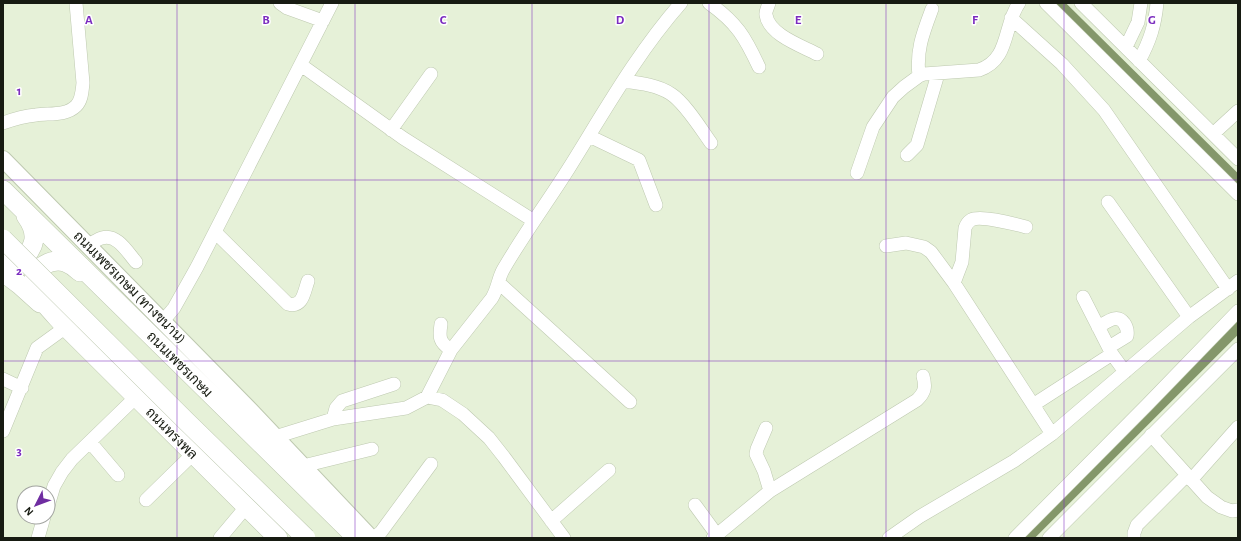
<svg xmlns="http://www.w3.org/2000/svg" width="1241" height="541" viewBox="0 0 1241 541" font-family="'Alegreya Sans',Sarabun,sans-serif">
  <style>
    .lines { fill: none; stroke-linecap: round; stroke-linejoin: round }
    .canal { stroke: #84976a; stroke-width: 11 }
    .minor-casing { stroke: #bec9b0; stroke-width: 14 }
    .major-casing { stroke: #bec9b0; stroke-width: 18 }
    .highway-casing { stroke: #bec9b0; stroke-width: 20 }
    .minor { stroke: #fff; stroke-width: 13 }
    .major { stroke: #fff; stroke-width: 16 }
    .highway { stroke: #fff; stroke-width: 19 }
    .highway-bridge-casing { stroke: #bec9b0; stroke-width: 20; stroke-linecap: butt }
    .highway-bridge { stroke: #fff; stroke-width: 19 }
    .grid { fill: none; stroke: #7b2cbf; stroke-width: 1; stroke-opacity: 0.55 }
    .labels { text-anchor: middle; stroke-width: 3; stroke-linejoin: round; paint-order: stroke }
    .street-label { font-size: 14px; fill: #171b12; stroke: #fff }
    .grid-label { font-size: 13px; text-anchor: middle; font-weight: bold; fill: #7b2cbf; stroke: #fff; stroke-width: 3; stroke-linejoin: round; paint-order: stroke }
  </style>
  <rect width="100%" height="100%" fill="#e6f1d8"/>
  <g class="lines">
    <path class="canal" d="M1058 3 1238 181
      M1027 538 1238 327"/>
    <g class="minor-casing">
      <path id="minor" d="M280 3 287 8 323 21
        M709 3C737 23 745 37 759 67
        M769 3C768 7 765 12 766 15 769 35 802 46 817 54
        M1046 3 1238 194
        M1081 3 1238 159
        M1011 18 1062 64 1104 110 1228 289
        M1126 47 1138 22 1141 3
        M1139 61C1150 41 1155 25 1157 3
        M301 65 403 138 534 221
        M919 76C916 50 923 33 932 9
        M623 81C639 83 658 85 671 94 685 103 701 129 711 143
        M3 123C14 119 25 116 36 115 49 113 66 116 76 106 82 100 82 91 83 83L76 3
        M391 130 431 74
        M1213 134 1238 111
        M589 136 639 160 656 205
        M907 155 917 145 938 74
        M857 173 873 127 893 97 904 87 919 76 924 74 979 70C1010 60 1003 26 1019 3
        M1108 202 1189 317
        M215 232 288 304C303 308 304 292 308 281
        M88 245C93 243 97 239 102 238 117 233 128 253 136 262
        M886 246 906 243 924 247 931 252 954 283 1052 434
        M499 283 630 402
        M954 283 962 262 965 228C966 225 968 222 971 220 980 215 1015 224 1026 227
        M1083 297 1112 354
        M163 321 174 308 197 267 332 3
        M441 324C439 337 439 342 451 350
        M1098 327C1107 322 1117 313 1124 323 1127 327 1128 330 1127 336L1109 347
        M3 379 22 388
        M427 397 442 400 463 414 489 438 504 457 564 538
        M1033 405 1112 354 1125 372
        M333 419 336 408 342 401 394 384
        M3 431 37 348 66 327
        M1151 435 1207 497 1221 507 1232 511 1238 510
        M275 437 333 419 406 408 427 397 451 350 492 298C498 288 498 279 503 270 523 235 547 203 569 168 604 112 637 53 681 3
        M90 442 118 475
        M303 466 372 449
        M1191 480 1238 427
        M770 491 917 400C925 392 926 387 923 376
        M146 500 193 454
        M695 505 717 535
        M48 506 54 486 62 472 72 459 136 397
        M551 521 609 470
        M38 538 44 517
        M220 538 246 507
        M374 538 381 532 431 464
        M713 538 770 491 764 471 756 454 757 449 766 428
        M889 538 919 517 1014 461 1052 434 1189 317 1238 281
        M1015 538 1147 405 1238 311
        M1049 538 1238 349
        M1134 538V533L1137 525 1187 475"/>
    </g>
    <g class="major-casing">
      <path id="major" d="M3 159 250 410 371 538"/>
    </g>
    <g class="highway-casing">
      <path id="highway" d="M3 190 357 538
        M3 260 9 262H20C36 247 39 234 26 216
        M3 272 20 285 40 303
        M80 272C76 268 70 264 65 262 50 258 31 269 34 286 36 296 55 315 62 323L278 538"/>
    </g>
    <use href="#minor" class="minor"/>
    <use href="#major" class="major"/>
    <use href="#highway" class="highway"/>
    <g class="highway-bridge-casing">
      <path id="highway-bridge" d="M3 239 186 421 306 538"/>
    </g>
    <use href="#highway-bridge" class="highway-bridge"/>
  </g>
  <path class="grid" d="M177 3V538M355 3V538M532 3V538M709 3V538M886 3V538M1064 3V538M3 180H1238M3 361H1238"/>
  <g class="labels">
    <g class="street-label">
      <text transform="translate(130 287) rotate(45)" y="5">ถนนเพชรเกษม (ทางขนาน)</text>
      <text transform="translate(180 364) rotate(45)" y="5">ถนนเพชรเกษม</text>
      <text transform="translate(172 433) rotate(45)" y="5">ถนนทรงพล</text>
    </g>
  </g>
  <g class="grid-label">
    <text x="89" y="24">A</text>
    <text x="266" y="24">B</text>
    <text x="443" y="24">C</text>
    <text x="620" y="24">D</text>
    <text x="798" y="24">E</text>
    <text x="975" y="24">F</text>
    <text x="1152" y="24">G</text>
    <text x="19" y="95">1</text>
    <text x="19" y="275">2</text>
    <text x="19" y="455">3</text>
  </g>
  <rect width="1241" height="541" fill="none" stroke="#171b12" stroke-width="8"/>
  <g transform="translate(36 505) rotate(228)"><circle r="19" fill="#ffffff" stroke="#a2a4a0"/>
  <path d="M0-3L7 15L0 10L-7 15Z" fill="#6f2da1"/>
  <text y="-6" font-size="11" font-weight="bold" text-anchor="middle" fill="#171b12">N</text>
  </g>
</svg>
